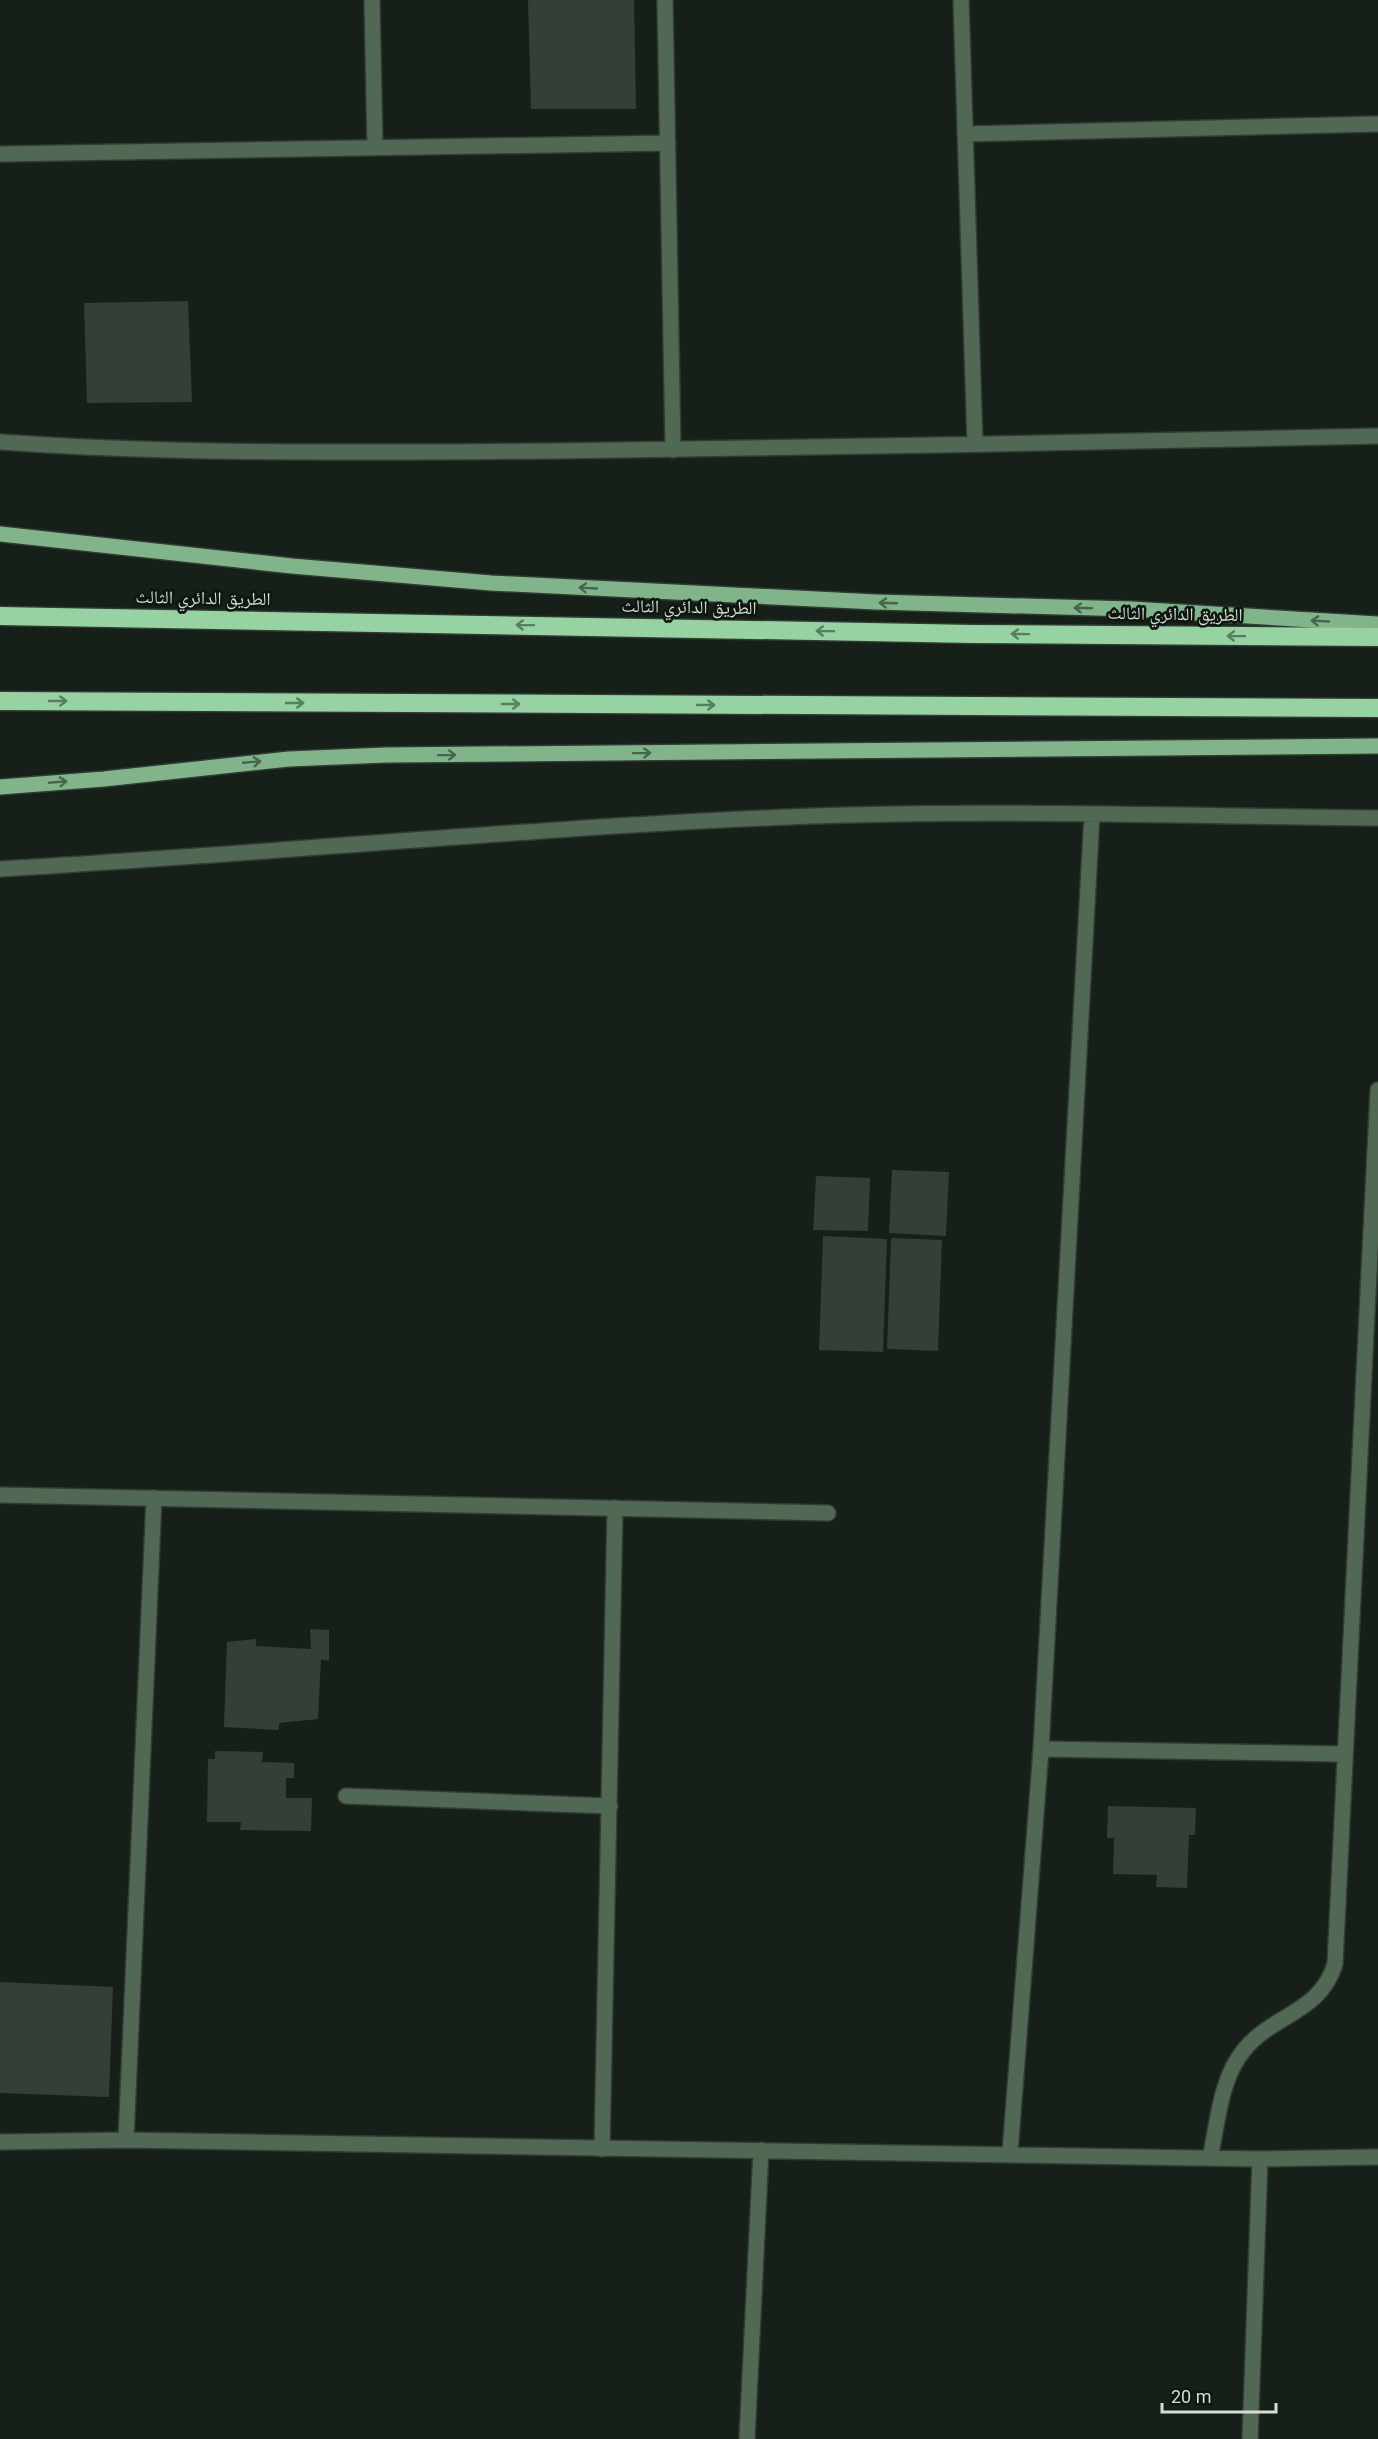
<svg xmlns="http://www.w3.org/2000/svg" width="1378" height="2439" viewBox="0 0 1378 2439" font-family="Roboto,'Noto Naskh Arabic',sans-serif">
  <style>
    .building { fill: #343f36 }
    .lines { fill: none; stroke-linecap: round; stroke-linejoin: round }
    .minor-casing { stroke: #313a33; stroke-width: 18 }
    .major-casing { stroke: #313a33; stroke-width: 18 }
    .highway-casing { stroke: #313a33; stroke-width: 21 }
    .minor { stroke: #516855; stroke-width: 15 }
    .major { stroke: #82b48c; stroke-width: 15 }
    .highway { stroke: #96d2a2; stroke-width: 18 }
    .oneway { stroke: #48664e }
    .oneway2 { stroke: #587e60 }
    .labels { text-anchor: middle; stroke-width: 5; stroke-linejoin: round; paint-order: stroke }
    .street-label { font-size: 18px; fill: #d6ddd7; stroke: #0d170f }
  </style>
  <rect width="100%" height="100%" fill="#162018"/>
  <path class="building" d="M528 0H634L636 109H531Z
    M188 301 192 402 87 403 84 303Z
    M892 1170 949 1172 946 1236 889 1233Z
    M816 1176 870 1178 868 1231 813 1230Z
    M823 1236 887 1239 883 1352 819 1350Z
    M891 1238 942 1240 938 1351 887 1349Z
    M310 1629 329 1630V1661L321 1659 318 1719 279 1723V1730L224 1727 227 1642 256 1639V1646L311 1649Z
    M215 1751 263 1752 262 1762 294 1763V1778H286V1798H312L311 1831 240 1830 241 1822H207L208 1759H215Z
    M1108 1806 1196 1808 1195 1835H1189L1187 1888 1156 1887 1157 1875 1113 1874 1114 1838H1107Z
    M0 1982 113 1987 109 2097 0 2093Z"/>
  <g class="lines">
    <g class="minor-casing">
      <path id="minor" d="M372 0 375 147
        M665 0 673 450
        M961 0 975 444
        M965 134 1378 124
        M0 154 668 143
        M0 442C184 455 369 452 554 451 829 448 1103 442 1378 436
        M0 869C263 854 525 828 789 817 985 809 1182 816 1378 818
        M0 1495 828 1513
        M1041 1749 1345 1754
        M346 1796 610 1806
        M126 2140 154 1498
        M0 2142 126 2140 1260 2159 1378 2157
        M602 2149 615 1508
        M1010 2153 1041 1749 1092 814
        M1210 2158C1218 2122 1220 2079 1244 2050 1273 2014 1320 2013 1335 1964L1378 1090
        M747 2439 761 2150
        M1250 2439 1260 2159"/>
    </g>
    <g class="major-casing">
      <path id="major" d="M0 534 292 566 491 583 876 602 1131 609 1378 624
        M0 787 104 779 289 759 386 755 1378 746"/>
    </g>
    <g class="highway-casing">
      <path id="highway" d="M0 616 973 634 1378 637
        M0 701 1378 708"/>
    </g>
    <use href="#minor" class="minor"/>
    <use href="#major" class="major"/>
    <use href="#highway" class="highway"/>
  </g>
  <defs><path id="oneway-shaft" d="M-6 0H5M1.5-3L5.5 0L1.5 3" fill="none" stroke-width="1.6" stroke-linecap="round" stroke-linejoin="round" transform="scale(1.5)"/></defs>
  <g class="oneway">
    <use href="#oneway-shaft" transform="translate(588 588) rotate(-177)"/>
    <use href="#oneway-shaft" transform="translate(888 603) rotate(-178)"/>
    <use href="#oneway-shaft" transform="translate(1083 608) rotate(-178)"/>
    <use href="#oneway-shaft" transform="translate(1320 621) rotate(-177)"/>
    <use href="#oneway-shaft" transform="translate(642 753) rotate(-1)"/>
    <use href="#oneway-shaft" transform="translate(447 755) rotate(-1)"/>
    <use href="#oneway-shaft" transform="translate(252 762) rotate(-5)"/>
    <use href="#oneway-shaft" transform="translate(58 782) rotate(-5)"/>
  </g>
  <g class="oneway2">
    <use href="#oneway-shaft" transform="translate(525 625) rotate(-179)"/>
    <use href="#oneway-shaft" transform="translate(825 631) rotate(-179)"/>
    <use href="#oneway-shaft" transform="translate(1020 634) rotate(-179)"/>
    <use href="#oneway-shaft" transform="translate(1236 636) rotate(-179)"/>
    <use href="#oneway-shaft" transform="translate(58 701)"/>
    <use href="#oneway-shaft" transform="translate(295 703)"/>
    <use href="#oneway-shaft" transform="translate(511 704)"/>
    <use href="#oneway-shaft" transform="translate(706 705)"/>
  </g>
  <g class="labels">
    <g class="street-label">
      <text transform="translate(203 598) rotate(1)" y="6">الطريق الدائري الثالث</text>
      <text transform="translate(689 607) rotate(1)" y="6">الطريق الدائري الثالث</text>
      <text transform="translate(1175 614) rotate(1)" y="6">الطريق الدائري الثالث</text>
    </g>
  </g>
  <path d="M1162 2403v9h114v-9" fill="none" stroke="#d6ddd7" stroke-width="3"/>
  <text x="1171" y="2403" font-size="18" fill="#d6ddd7" stroke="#0d170f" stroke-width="4.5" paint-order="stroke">20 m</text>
</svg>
